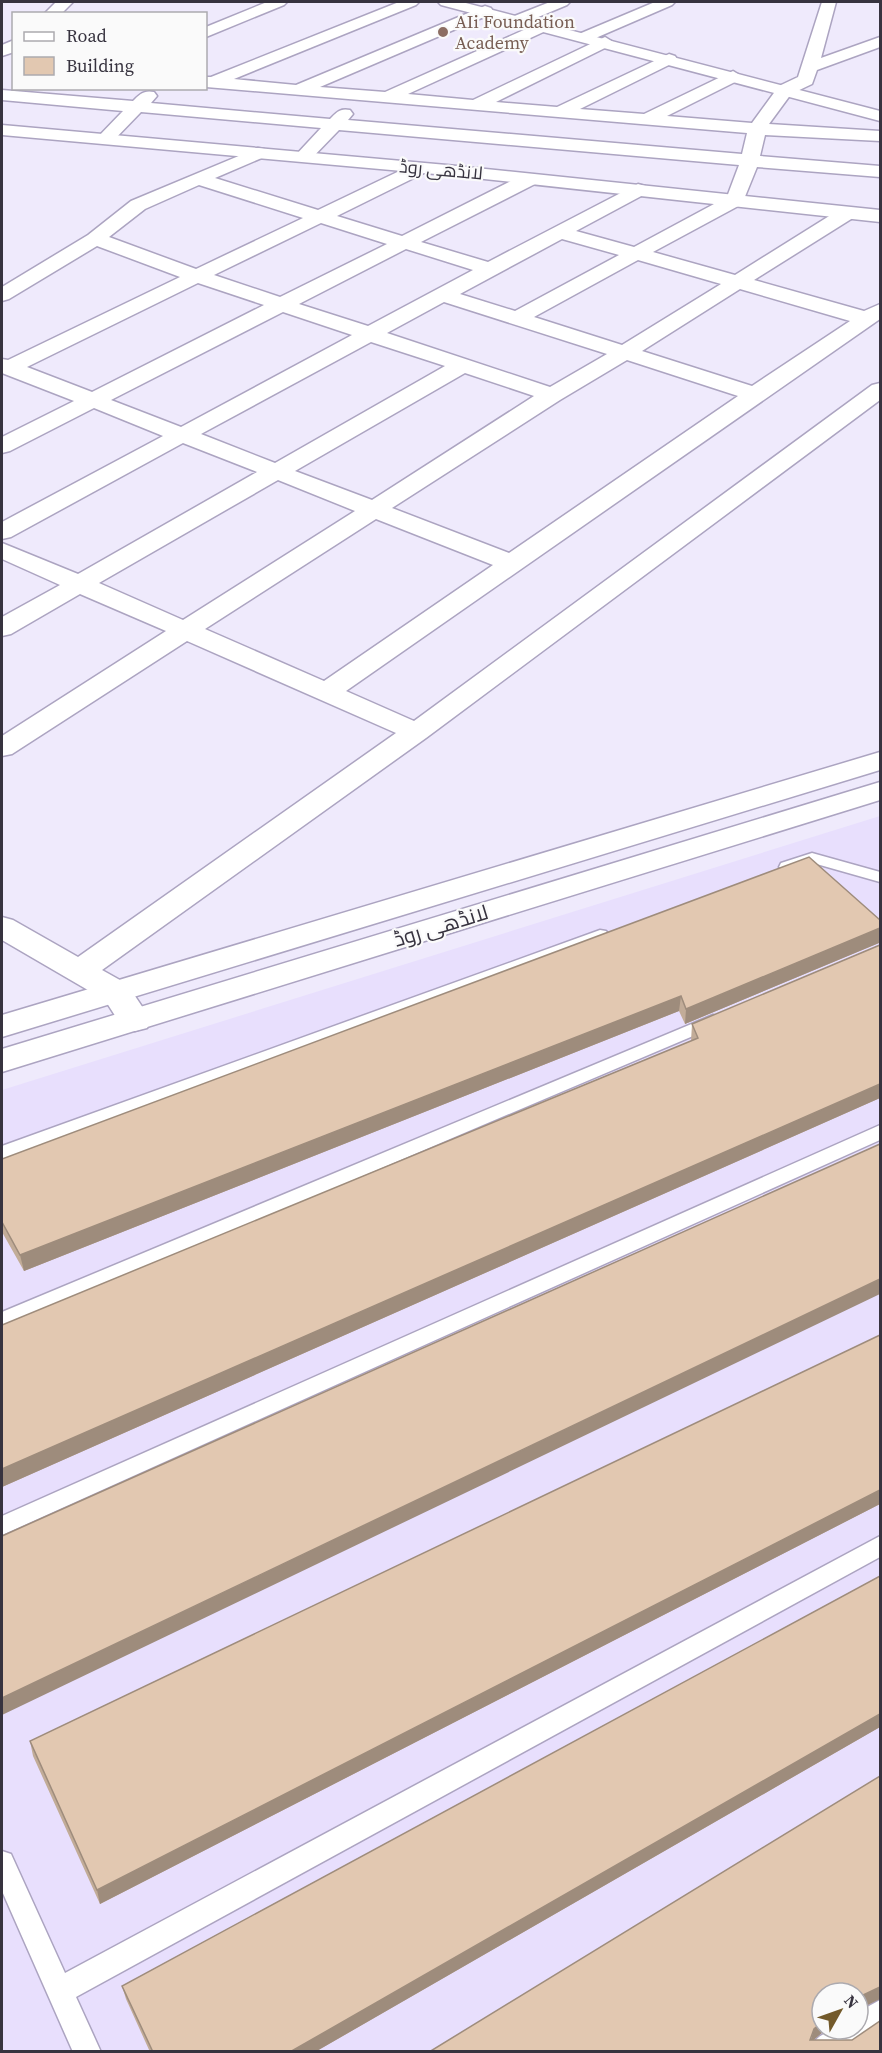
<svg xmlns="http://www.w3.org/2000/svg" width="882" height="2053" viewBox="0 0 882 2053" font-family="'Source Serif 4',Cairo,serif">
  <style>
    .built { fill: #e8dffd; fill-rule: evenodd }
    .lines { fill: none; stroke-linecap: round; stroke-linejoin: round }
    .lane-casing { stroke: #aca4c1; stroke-width: 3 }
    .street-casing { stroke: #aca4c1; stroke-width: 3 }
    .secondary-casing { stroke: #aca4c1; stroke-width: 3 }
    .primary-casing { stroke: #aca4c1; stroke-width: 3 }
    .lane { fill: #fff; fill-rule: evenodd }
    .street { fill: #fff; fill-rule: evenodd }
    .secondary { fill: #fff; fill-rule: evenodd }
    .primary { fill: #fff; fill-rule: evenodd }
    .wall { fill: #c2ac98 }
    .shaded-wall { fill: #9e8c7c }
    .building { fill: #e2c8b1; stroke: #9e8c7c; stroke-width: 1.5 }
    .education-dot { fill: #8d6e63; stroke: #fafafa; stroke-width: 2 }
    .labels { text-anchor: middle; stroke-width: 4.5; stroke-linejoin: round; paint-order: stroke }
    .far-education-label { font-size: 18px; fill: #785e54; stroke: #fafafa; text-anchor: start }
    .far-street-label { font-size: 18px; fill: #37333f; stroke: #fafafa }
    .street-label { font-size: 21px; fill: #37333f; stroke: #fafafa }
  </style>
  <rect width="100%" height="100%" fill="#efeafc"/>
  <path class="built" d="M880 816V2051H3L2 1090ZM822 1993H858V2029H822Z"/>
  <g class="lines">
    <g class="lane-casing">
      <path id="lane" d="M812 853 880 872V882L813 863 787 872 779 867 781 863Z
        M600 930 606 931 609 935 606 939 2 1160V1146Z
        M713 1015 719 1017 722 1021 719 1025 2 1329V1312Z
        M880 1125V1140L2 1535V1516Z
        M880 1536V1557L76 1997 101 2052H73L2 1891V1851L11 1854 65 1973Z
        M880 2000V2029L847 2052H808C818 2029 837 2029 858 2029V2012Z"/>
    </g>
    <g class="street-casing">
      <path id="street" d="M56 2H73L61 14H44Z
        M267 2H287L284 5 206 37V27Z
        M399 2H419L416 5 234 79 296 85 485 6 491 8 493 11 491 14 320 87 385 92 544 21 550 23 552 26 550 29 408 94 473 100 605 37 613 42 611 45 496 102 557 107 669 54 675 56 677 59 675 62 580 109 644 114 733 71 741 76 739 80 667 116 752 123 779 86 798 77 822 2H836L821 58 880 37V47L817 70 812 84 791 94 769 124 880 131V141L765 135 760 156 880 166V177L757 167 742 204 653 252 735 275 842 208H856L859 212 856 216 754 280 864 311 880 304V319L346 691 414 721 872 385 880 383V400L426 738 102 970 127 984 151 1020 147 1028 135 1031 123 1028 105 1000 2 940V917L13 920 78 957 396 733 187 641 12 754 2 756V736L166 631 80 594 11 634 2 636V617L60 585 2 559V543L78 574 257 472 183 443 11 537 2 539V522L163 436 94 408 10 451 2 453V437L74 401 2 373V359L8 360 180 277 97 246 9 299 2 301V287L88 235 131 201 258 148 264 149 267 153 264 157 215 178 318 210 414 164H426L429 168 426 172 337 216 402 236 523 175H537L539 179 537 183 421 242 488 262 638 184 645 186 647 190 645 194 576 231 634 247 727 197 739 165 339 130 309 161H297L294 157 321 128 141 112 111 143H99L96 139 123 111 2 100V90L133 101C140 94 144 90 154 92L157 96 151 103 330 119C337 112 340 108 350 110L353 114 348 120 742 154 747 133 206 87V77H211ZM199 185 303 218 196 269 109 237 145 209ZM321 223 387 244 280 297 214 275ZM562 239 619 255 515 311 460 294ZM406 249 473 270 368 326 299 304ZM638 260 721 284 622 345 534 317ZM198 283 264 305 92 392 27 367ZM740 289 850 321 752 386 642 351ZM444 302 607 354 550 387 387 333ZM283 312 352 335 181 427 111 400ZM371 342 445 366 275 463 201 434ZM627 360 738 396 509 553 392 508 560 400ZM465 373 534 396 372 500 295 471ZM278 480 355 511 183 620 99 583ZM376 519 493 565 324 681 205 629Z
        M550 2H570L567 5 524 23 518 25 510 20 512 17Z
        M655 2H675L672 5 591 40H579L577 37 579 34Z
        M14 40V52L2 56V45Z"/>
    </g>
    <g class="secondary-casing">
      <path id="secondary" d="M880 752V770L2 1037V1015Z
        M880 782V800L2 1072V1049Z"/>
    </g>
    <g class="primary-casing">
      <path id="primary" d="M438 2H462L880 111V121L441 5Z
        M2 125 447 165 880 210V222L447 175 2 135Z"/>
    </g>
    <use href="#lane" class="lane"/>
    <use href="#street" class="street"/>
    <use href="#secondary" class="secondary"/>
    <use href="#primary" class="primary"/>
  </g>
  <path class="wall" d="M880 920V944L879 943 685 1024 679 1011 24 1271 2 1232V1159Z
    M692 1024 880 1098 2 1487V1325L691 1041Z
    M880 1335V1504L100 1904 33 1756 30 1741Z
    M880 1576V1727L315 2052H150L126 1999 122 1986Z"/>
  <path class="shaded-wall" d="M880 928 879 943 685 1024 686 1009Z
    M681 996 679 1011 24 1271 20 1255Z
    M880 1084V1098L2 1487V1469Z
    M880 1279V1294L2 1715V1698Z
    M880 1490V1504L100 1904 97 1890Z
    M880 1714V1727L315 2052H290Z
    M880 1987V1999L858 2010 861 1996Z
    M822 2022V2029H832L822 2033 810 2043 807 2052 814 2029Z"/>
  <path class="building" d="M809 857 880 920V928L686 1009 681 996 20 1255 2 1222V1159Z
    M880 945V1084L2 1469V1325L698 1038 692 1024Z
    M880 1144V1279L2 1698V1536Z
    M880 1335V1490L97 1890 30 1741Z
    M880 1576V1714L290 2052H153L122 1986Z
    M880 1776V1987L861 1996 860 2013H858V1993H822V2022L814 2029 810 2040H852L880 2021V2052H429Z"/>
  <circle class="education-dot" cx="443" cy="32" r="6"/>
  <g class="labels">
    <g class="far-education-label">
      <text x="455" y="28">AIi Foundation<tspan x="455" dy="21">Academy</tspan></text>
    </g>
    <g class="far-street-label">
      <text transform="translate(441 170) rotate(5)" y="6">لانڈھی روڈ</text>
    </g>
    <g class="street-label">
      <text transform="translate(441 926) rotate(-17)" y="7">لانڈھی روڈ</text>
    </g>
  </g>
  <rect width="882" height="2053" fill="none" stroke="#37333f" stroke-width="6"/>
  <rect x="12" y="12" width="195" height="78" fill="#fafafa" stroke="#acaaaf" stroke-width="1.5"/>
  <rect x="24" y="32" width="30" height="9" fill="#ffffff" stroke="#acaaaf" stroke-width="1.5"/>
  <text x="66" y="42" font-size="18" fill="#37333f">Road</text>
  <rect x="24" y="57" width="30" height="18" fill="#e2c8b1" stroke="#acaaaf" stroke-width="1.5"/>
  <text x="66" y="72" font-size="18" fill="#37333f">Building</text>
  <g transform="translate(840 2011) rotate(50)"><circle r="28" fill="#fafafa" stroke="#acaaaf" stroke-width="1.5"/>
  <path d="M0-4.5L10 22L0 15L-10 22Z" fill="#735a2b"/>
  <text y="-9" font-size="16" font-weight="bold" text-anchor="middle" fill="#37333f">N</text>
  </g>
</svg>
